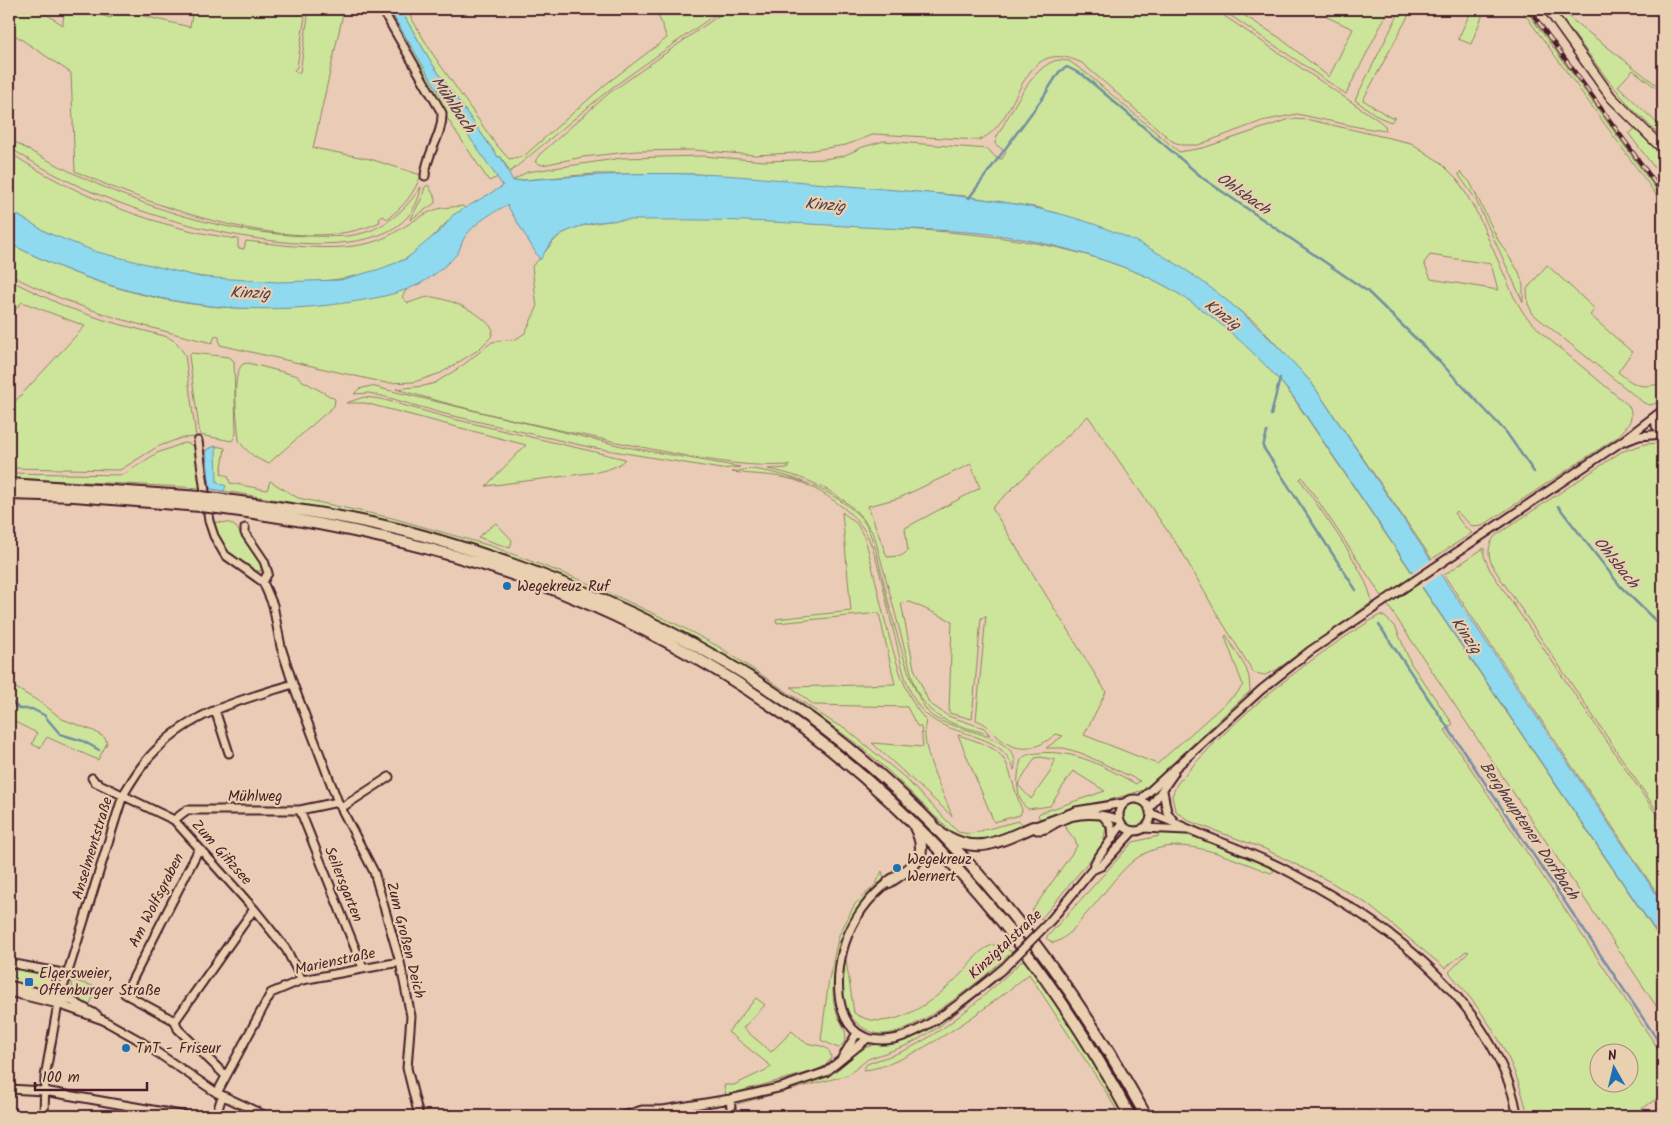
<svg xmlns="http://www.w3.org/2000/svg" width="1672" height="1125" viewBox="0 0 1672 1125" font-family="Kalam,sans-serif">
  <style>
    .green { fill: #cde59a; stroke: #8c8262; fill-rule: evenodd }
    .water { fill: #8fdaef; stroke: #738fa1 }
    .pier { fill: #eaccb6 }
    .lines { fill: none; stroke-linecap: round; stroke-linejoin: round }
    .stream { stroke: #738fa1; stroke-width: 2.5 }
    .minor-casing { stroke: #4a1f2b; stroke-width: 11 }
    .major-casing { stroke: #4a1f2b; stroke-width: 12 }
    .highway-casing { stroke: #4a1f2b; stroke-width: 14 }
    .minor { stroke: #e8d0b0; stroke-width: 7 }
    .major { stroke: #e8d0b0; stroke-width: 9 }
    .highway { stroke: #e8d0b0; stroke-width: 10 }
    .rail-casing { stroke: #4a1f2b; stroke-width: 4.5 }
    .rail { stroke: #e8d0b0; stroke-width: 2.5; stroke-dasharray: 8; stroke-linecap: butt }
    .minor-bridge-casing { stroke: #4a1f2b; stroke-width: 11; stroke-linecap: butt }
    .highway-bridge-casing { stroke: #4a1f2b; stroke-width: 14; stroke-linecap: butt }
    .minor-bridge { stroke: #e8d0b0; stroke-width: 7 }
    .highway-bridge { stroke: #e8d0b0; stroke-width: 10 }
    .poi-dot { fill: #1f6fb2; stroke: #e8d0b0; stroke-width: 2 }
    .labels { text-anchor: middle; stroke-width: 4.5; stroke-linejoin: round; paint-order: stroke }
    .poi-label { font-size: 15px; fill: #4a1f2b; stroke: #e8d0b0; text-anchor: start }
    .street-label { font-size: 15px; fill: #4a1f2b; stroke: #e8d0b0 }
    .water-label { font-size: 16px; font-style: italic; fill: #543b48; stroke: #e8d0b0 }
  </style>
  <rect width="100%" height="100%" fill="#eaccb6"/>
  <filter id="ink" filterUnits="userSpaceOnUse"><feTurbulence type="fractalNoise" baseFrequency=".02" numOctaves="2"/><feDisplacementMap in="SourceGraphic" scale="10" xChannelSelector="R" yChannelSelector="G"/><feConvolveMatrix kernelMatrix="1 2 1 2 8 2 1 2 1" color-interpolation-filters="sRGB"/></filter>
  <g filter="url(#ink)">
    <path class="green" d="M9 9H38L63 25C63 22 63 16 65 13 71 4 102 16 111 18L114 9 190 27 193 9H306L297 67 294 70 297 73H300L309 9H344L313 148 370 159 421 175C414 194 403 207 387 219L383 216 379 219 380 222C300 260 152 206 75 171L71 73 9 31Z
      M385 9H389L441 96 498 177 489 181 449 121Z
      M400 9H406L432 53 494 142 509 159 524 156 606 84 667 38 656 9H703L704 14 712 9H723L610 89 510 172 501 157H498L433 65Z
      M728 9H1214L1378 120 1385 126 1386 131 1358 127 1297 114 1262 121 1198 145H1181L1172 141 1082 63C1017 32 1023 122 979 140L875 134 846 145 794 153 755 155 693 150 637 151 583 157 542 165 535 162 539 155 608 94Z
      M1221 9H1234L1280 38 1329 77 1353 29 1327 17 1330 9H1389L1346 94Z
      M1401 9H1412L1363 100 1391 118 1395 117 1391 122 1379 117 1355 100Z
      M1472 9H1485L1471 44 1458 39Z
      M1521 9H1525L1663 199V204Z
      M1555 9H1564L1571 19 1663 90V93L1633 70 1618 86 1663 129V139L1629 105 1608 80Z
      M1058 60 1069 61 1086 73 1179 152 1203 148 1290 119 1310 120 1411 143 1440 162 1458 180 1477 213 1514 297 1524 314 1544 335 1628 405C1637 419 1625 429 1616 438L1482 526 1473 527 1456 511 1454 513 1464 526 1472 533 1432 559 1311 382 1256 323 1188 272 1040 208 965 196 695 174H594L512 181 527 172 622 158 703 156 765 161 824 159 843 156 863 147 884 141 988 149 996 158 1002 159 1006 152 995 144 996 138C1010 116 1031 65 1058 60ZM1430 255 1491 264 1498 290 1431 279 1424 263Z
      M1635 129 1663 156V179L1629 134Z
      M9 138C28 151 48 160 69 171 145 208 225 234 310 236 326 236 343 238 359 234 386 228 406 209 421 187 407 288 186 228 128 206 86 191 46 172 9 147Z
      M9 152C72 195 162 230 238 239V248L244 249 246 241C285 245 342 254 379 240 398 233 412 220 430 212 440 207 452 207 463 206L465 208C443 221 428 247 405 259 318 306 133 276 48 233 34 226 22 218 9 210Z
      M1460 172 1470 182 1498 240 1519 272 1523 286V302L1475 198 1459 175Z
      M428 185 436 199 435 203 410 220 422 198 425 187Z
      M729 219C782 222 835 225 888 228 974 233 1055 239 1136 272 1196 296 1253 346 1292 396L1663 943V1016L1302 477 1300 479C1319 510 1367 570 1372 602L1276 670 1265 675 1254 673 1217 614 1182 552 1088 416 992 508 1106 692 1084 735 1157 764 1238 692 1243 685 1225 637 1226 635 1246 668 1249 677 1250 691 1144 790 1040 820 1038 815 1040 813 1105 791 1073 771 1050 806 1028 809C1014 799 1017 774 1021 760 1025 754 1031 754 1038 753 1075 749 1105 767 1136 784L1140 781 1081 753 1064 748H1046L1063 736 1056 734C1037 750 1018 755 997 736 990 729 986 723 976 720L986 616 981 618 972 719 949 713 952 621 910 602 901 603 914 668 929 703 948 716 984 728 990 735C956 723 932 724 915 687L875 538C857 498 809 477 768 469L789 468V465C736 468 683 455 631 445 553 429 473 412 396 389L424 386 435 383 462 366 492 342 516 339 525 333 537 308 532 266C546 255 551 238 567 231 605 214 686 219 729 219ZM971 464 980 488 905 528 908 551 901 556 887 557 868 506 899 498ZM1041 757 1055 760 1051 771 1031 799 1018 785 1035 758Z
      M9 243C140 312 263 325 407 289L402 297 408 303C415 301 424 297 431 297 451 299 483 313 493 330L491 337 478 350 441 373 414 382 386 383 220 345 219 337 215 336 212 343C139 325 76 310 9 274Z
      M1547 265 1595 309 1590 315 1632 352 1618 372C1635 386 1641 389 1663 383V401L1650 405 1644 403 1533 314 1528 304 1527 289Z
      M9 280 66 307 107 321 168 337 177 343 185 355 196 437 181 438 157 447 120 470 9 468V408L85 326 22 302 9 316Z
      M192 353 229 357 234 361 236 434 232 441 200 435 189 356Z
      M248 363 298 376 301 380 335 399 334 406 269 463C259 462 243 449 239 440 238 423 230 375 243 364Z
      M371 386 626 447 740 467 721 469 589 447 445 414 386 397 369 393 354 394 359 389Z
      M364 397 381 399 449 418 625 459C619 467 606 470 597 472L486 486 526 445 365 403H346Z
      M184 443 190 444 197 450 202 488 9 478V473L123 475 157 453Z
      M1663 443V820L1495 570C1488 558 1486 548 1495 536L1621 452 1645 444Z
      M216 446 225 448 221 474 228 476 230 483 267 490 270 481 298 498 392 518 491 546 586 582 680 626 721 648 834 723 845 728 904 777 958 832 969 834 1018 821 1025 826 985 843 963 842C923 808 889 766 846 736 776 685 699 637 620 601 490 542 350 510 210 489L206 450Z
      M751 469C788 473 837 491 862 519 869 528 871 537 875 547 885 583 907 696 932 716 951 731 1025 735 1014 770 1002 728 945 740 920 708 906 689 901 663 896 641 888 613 878 550 863 528 850 509 823 492 803 483 781 474 755 475 732 472Z
      M842 512 857 524 865 539C878 582 895 692 926 720 919 748 942 789 952 816L872 743 923 747 921 727 917 726 907 707 814 705 791 687 895 684 879 613 777 623 776 619 851 611Z
      M215 522 230 523 236 527 262 565 261 571H256C239 559 212 546 215 522Z
      M496 523 512 540 510 548 478 537Z
      M1484 548V556L1490 570 1663 824V902L1444 575Z
      M1380 615 1385 617 1396 628 1411 664 1453 724 1445 730 1663 1056V1094L1639 1111 1641 1116H1528C1514 1055 1489 1019 1449 972L1469 952 1466 951 1445 968 1366 903 1329 881 1265 849 1189 821 1175 810 1172 796 1177 784C1233 718 1305 660 1380 615ZM1630 1052V1082H1600V1052Z
      M9 684 43 704 62 719 94 731 105 738 107 743 98 760 47 737 40 748 32 744 37 733 9 719Z
      M958 735C1016 753 1002 758 1022 810L1020 815 994 822Z
      M1123 814a12 12 0 1 1 24 0a12 12 0 1 1-24 0Z
      M1083 818H1099L1103 820 1106 826 1103 844 1041 919 1032 911 1077 846 1075 840 1062 823Z
      M1161 830C1199 835 1233 850 1269 865L1274 871 1271 873C1228 858 1175 828 1133 861 1115 876 1103 896 1087 913 1077 924 1068 939 1053 943L1046 938 1133 842 1159 836Z
      M882 871 884 878C875 889 864 898 856 910 842 932 834 963 833 988 833 994 833 1001 835 1007 837 1021 856 1037 838 1048L821 1040 829 979 839 935 855 904 876 884Z
      M997 944 1012 952C986 976 921 1031 885 1034 874 1035 863 1029 855 1021 839 1005 841 980 846 960L854 1013C890 1037 935 1000 960 975 974 962 977 948 997 944Z
      M1025 958 1077 1035 1126 1116H1120L1105 1090 1029 974C994 1003 907 1068 863 1070L867 1064C882 1058 899 1054 914 1046 955 1024 991 990 1025 958Z
      M9 966 61 977 62 980 59 990 54 992 16 982 9 984Z
      M71 980 97 987 89 1006 75 997Z
      M995 980 966 1006 934 1030 908 1045 868 1059 848 1075 737 1104 743 1100C771 1094 801 1087 828 1075 843 1068 852 1055 865 1048 878 1041 895 1045 909 1038 941 1023 968 1001 995 980Z
      M756 998 765 1005 743 1028 771 1052 792 1031C796 1034 800 1040 805 1042 815 1047 831 1043 831 1059L825 1066 814 1071 726 1095 724 1085H734L772 1067 728 1032Z"/>
    <path class="water" d="M389 9H400L433 65 498 157H501L513 181C573 176 633 172 693 174 749 175 805 183 861 187 949 195 1039 199 1122 235 1195 267 1258 322 1311 382L1663 904V942L1292 395C1253 348 1194 295 1136 272 1098 257 1057 245 1017 238 967 229 913 230 862 227 795 223 728 219 661 220 630 220 596 218 568 231 554 236 547 248 540 260L507 205C492 213 478 221 467 234 462 239 461 248 457 254 450 262 437 273 428 279 405 294 372 299 345 303 226 320 115 299 9 243V210L48 233 97 252 200 277 278 282 340 280 380 269 406 259 442 229 453 215 503 186 441 96Z
      M216 446 217 482 226 486 224 491 210 489 206 450Z"/>
    <path class="pier" d="M1434 558 1444 572 1421 588 1411 574Z"/>
    <g class="lines">
      <path class="stream" d="M969 198 1044 96 1059 72 1067 67 1083 75 1204 179 1367 291 1440 362 1506 432 1534 472
        M1271 415 1280 378
        M1267 432 1263 447 1356 590
        M1558 506 1621 587 1663 628
        M1379 625 1663 1048
        M9 699 19 709H32L44 715 60 734 83 741 99 750"/>
      <g class="minor-casing">
        <path id="minor" d="M382 9 442 113C443 135 426 154 425 176
          M1655 417 1656 426 1663 433
          M198 441 209 521 214 536 225 555 263 582 273 605 281 647 293 684 338 802 374 872 400 962 411 1016 407 1068 419 1116
          M1626 441 1639 436 1663 434
          M245 528V533L264 561 268 573 263 582
          M215 710 229 753
          M92 778 95 782 174 820 254 909 286 949 302 980
          M1163 791 1167 812 1175 823C1209 839 1246 850 1280 867 1365 911 1452 968 1497 1056 1506 1075 1515 1095 1517 1116
          M1119 815a16 16 0 1 1 32 0a16 16 0 1 1-32 0Z
          M1140 800 1261 690 1310 651 1621 442 1663 410
          M341 808 389 777
          M1149 809 1174 773
          M300 810 363 968
          M1150 813 1175 823
          M1103 816 1111 826 1112 839
          M174 820 187 810H300L338 802
          M1033 827 1076 811 1124 803
          M1033 827 1037 830C1046 831 1050 826 1058 822 1077 812 1100 813 1120 820
          M1143 828 1187 830
          M199 849 125 994 175 1021 178 1029 226 1076
          M1092 870 1101 866 1133 831
          M889 882C869 897 853 919 845 943 832 982 834 1049 893 1039 927 1033 978 989 1005 967
          M1051 920 1092 870 1096 861 1122 824
          M9 963 68 974
          M9 985 72 1001 97 1015
          M9 992 58 1004 103 1020 137 1039 217 1093 266 1116
          M175 1021 254 909
          M842 1058 857 1033
          M9 1089 44 1091 187 1116
          M217 1093 271 993 302 980 400 962
          M730 1099 732 1116
          M44 1116 45 1077 58 1004 123 795C133 779 143 762 157 749 193 711 245 699 293 684
          M127 1116V1106
          M216 1116 222 1096
          M623 1116 642 1110H662
          M644 1116 663 1110 730 1099 782 1087 826 1072 868 1038"/>
      </g>
      <g class="major-casing">
        <path id="major" d="M1548 9 1611 97 1663 149"/>
      </g>
      <g class="highway-casing">
        <path id="highway" d="M9 484 201 497
          M9 494 74 496 200 506
          M217 499C287 508 357 517 424 536 540 569 654 617 756 681 922 786 1052 945 1146 1116
          M218 508C333 523 449 548 558 591 812 693 1001 876 1130 1116
          M948 837C980 855 1002 840 1033 827
          M889 882C913 866 931 859 915 827"/>
      </g>
      <use href="#minor" class="minor"/>
      <use href="#major" class="major"/>
      <use href="#highway" class="highway"/>
      <g class="rail-casing">
        <path id="rail" d="M1529 9 1663 194"/>
      </g>
      <use href="#rail" class="rail"/>
      <g class="minor-bridge-casing">
        <path id="minor-bridge" d="M1005 967 1051 920"/>
      </g>
      <g class="highway-bridge-casing">
        <path id="highway-bridge" d="M201 497 217 499
          M200 506 218 508"/>
      </g>
      <use href="#minor-bridge" class="minor-bridge"/>
      <use href="#highway-bridge" class="highway-bridge"/>
    </g>
  </g>
  <g class="poi-dot">
    <circle cx="507" cy="586" r="5"/>
    <circle cx="897" cy="868" r="5"/>
    <rect x="24" y="977" width="10" height="10" rx="2.5"/>
    <circle cx="126" cy="1048" r="5"/>
  </g>
  <g class="labels">
    <g class="poi-label">
      <text x="517" y="591">Wegekreuz Ruf</text>
      <text x="907" y="864">Wegekreuz<tspan x="907" dy="17">Wernert</tspan></text>
      <text x="39" y="978">Elgersweier,<tspan x="39" dy="17">Offenburger Straße</tspan></text>
      <text x="136" y="1053">TnT - Friseur</text>
    </g>
    <g class="street-label">
      <text x="255" y="801">Mühlweg</text>
      <text transform="translate(92 848) rotate(-73)" y="5">Anselmentstraße</text>
      <text transform="translate(222 852) rotate(48)" y="5">Zum Gifizsee</text>
      <text transform="translate(344 884) rotate(68)" y="5">Seilersgarten</text>
      <text transform="translate(156 900) rotate(-63)" y="5">Am Wolfsgraben</text>
      <text transform="translate(406 940) rotate(76)" y="5">Zum Großen Deich</text>
      <text transform="translate(1005 944) rotate(-43)" y="5">Kinzigtalstraße</text>
      <text transform="translate(335 961) rotate(-12)" y="5">Marienstraße</text>
    </g>
    <g class="water-label">
      <text transform="translate(454 104) rotate(56)" y="6">Mühlbach</text>
      <text transform="translate(1244 193) rotate(35)" y="6">Ohlsbach</text>
      <text transform="translate(825 204) rotate(5)" y="6">Kinzig</text>
      <text transform="translate(250 292) rotate(2)" y="6">Kinzig</text>
      <text transform="translate(1223 314) rotate(36)" y="6">Kinzig</text>
      <text transform="translate(1617 562) rotate(51)" y="6">Ohlsbach</text>
      <text transform="translate(1467 635) rotate(56)" y="6">Kinzig</text>
      <text transform="translate(1530 830) rotate(56)" y="6">Berghauptener Dorfbach</text>
    </g>
  </g>
  <rect width="1672" height="1125" fill="none" stroke="#e8d0b0" stroke-width="30"/>
  <rect x="15" y="15" width="1642" height="1095" fill="none" stroke="#4a1f2b" stroke-width="2" filter="url(#ink)"/>
  <g transform="translate(1614 1068) rotate(352)"><circle r="24" fill="#e8d0b0" stroke="#a9897b"/>
  <path d="M0-4L9 19L0 12L-9 19Z" fill="#1f6fb2"/>
  <text y="-8" font-size="14" font-weight="bold" text-anchor="middle" fill="#4a1f2b">N</text>
  </g>
  <path d="M35 1082v8h112v-8" fill="none" stroke="#4a1f2b" stroke-width="2.5"/>
  <text x="42" y="1082" font-size="15" fill="#4a1f2b" stroke="#e8d0b0" stroke-width="4" paint-order="stroke">100 m</text>
</svg>
